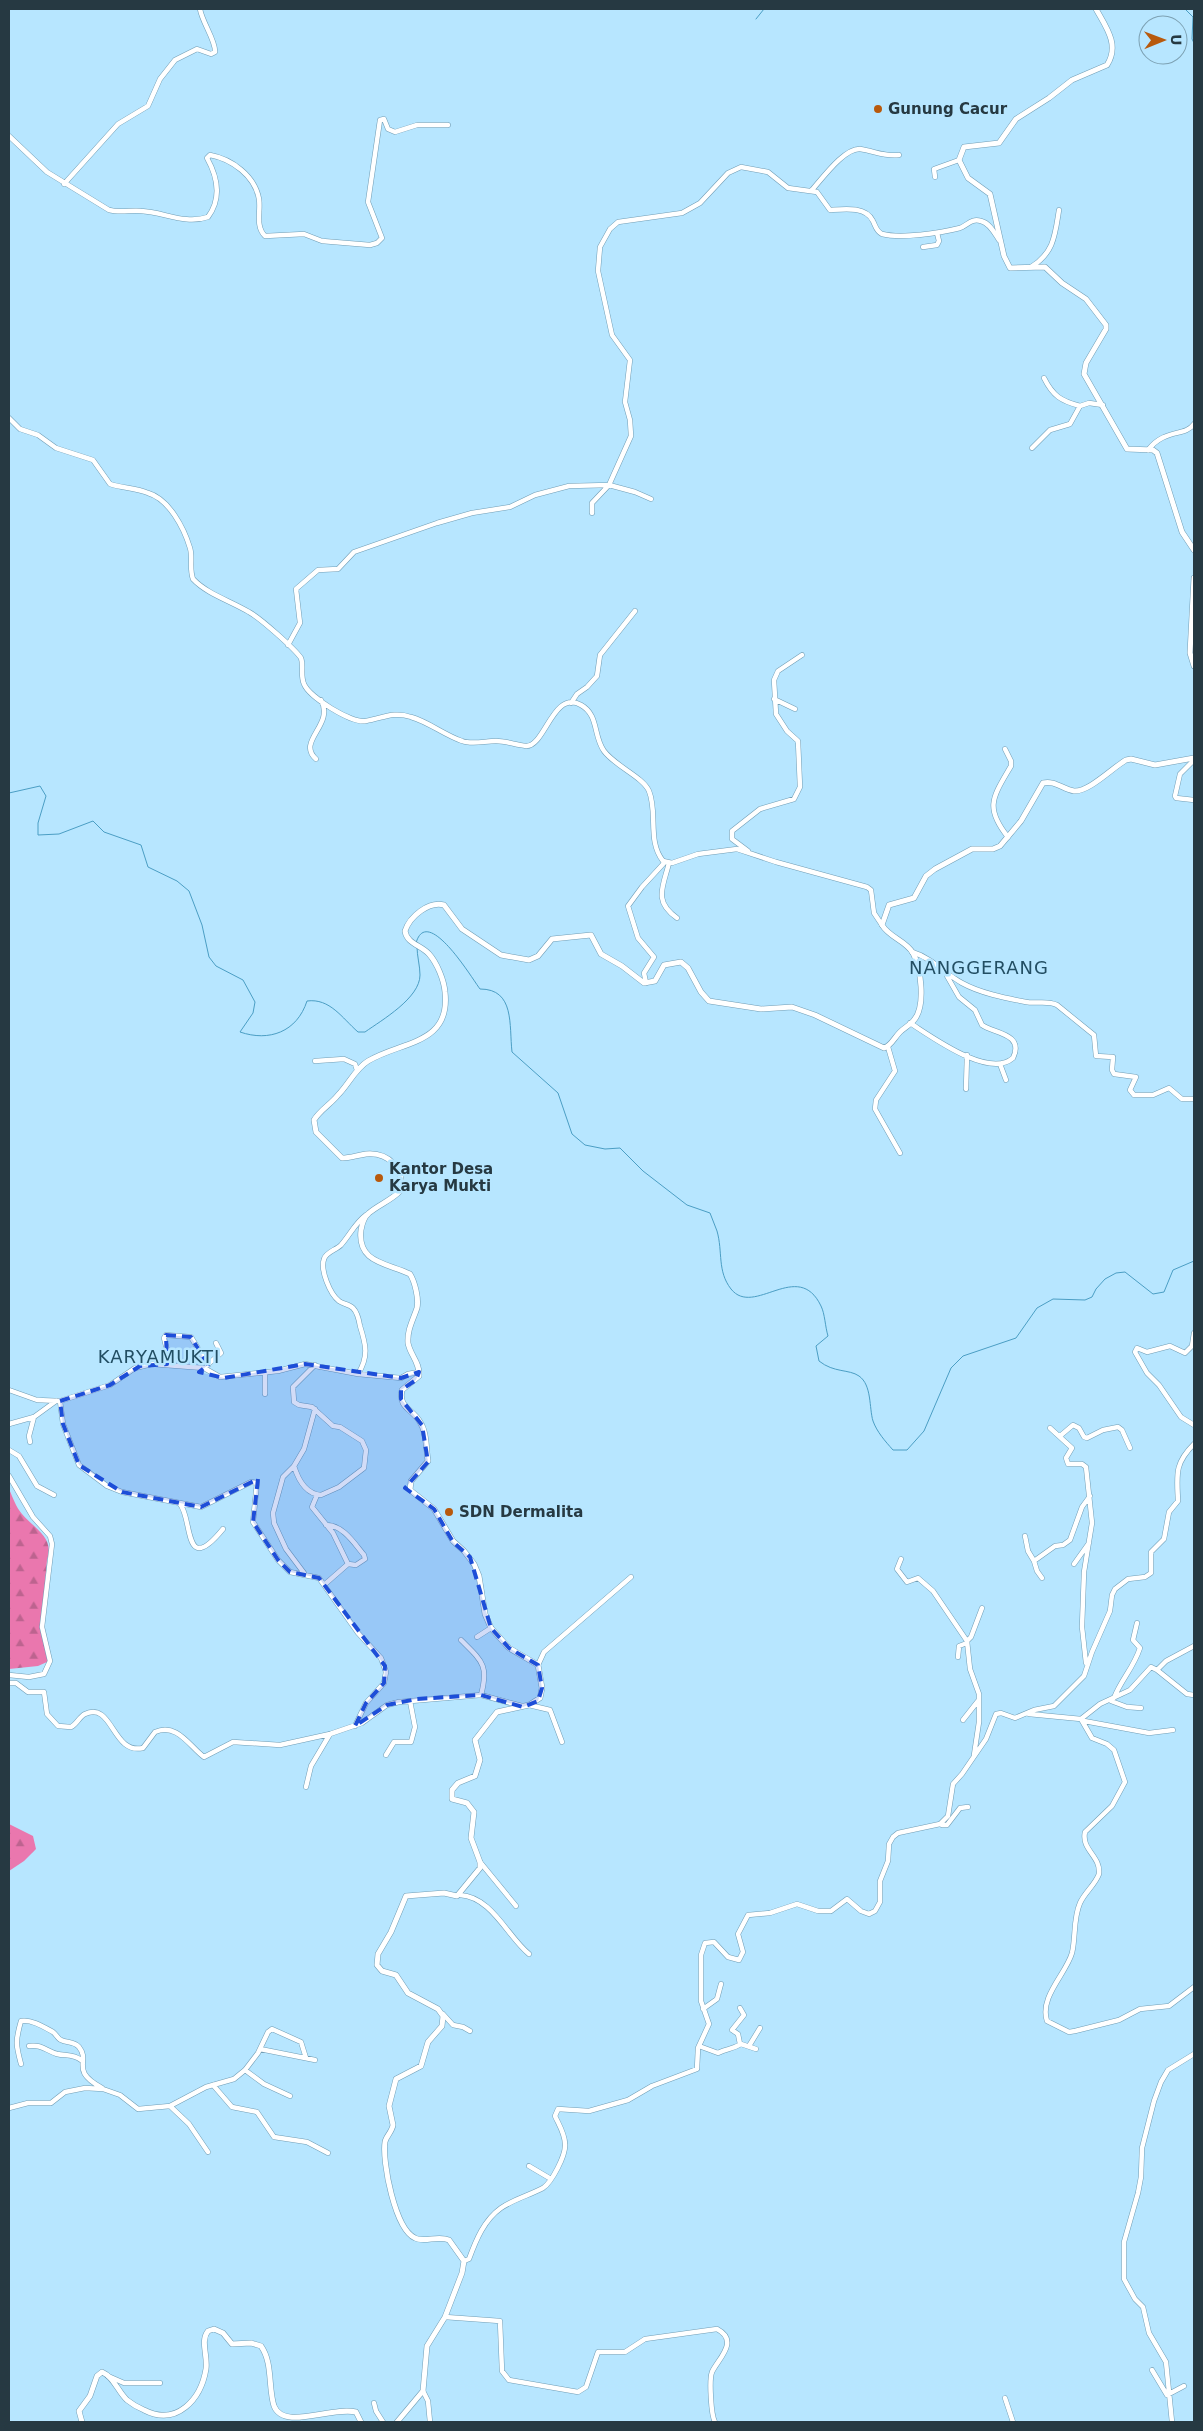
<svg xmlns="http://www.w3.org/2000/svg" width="1203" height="2431" viewBox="0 0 1203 2431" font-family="'DejaVu Sans',sans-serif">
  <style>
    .forest { fill: url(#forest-firs) }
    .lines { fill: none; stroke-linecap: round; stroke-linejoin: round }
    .stream { stroke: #4b9ec4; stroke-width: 1 }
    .minor-casing { stroke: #709db5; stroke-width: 5.5 }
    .tertiary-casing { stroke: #709db5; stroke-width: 6 }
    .minor { stroke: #fff; stroke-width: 4.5 }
    .tertiary { stroke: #fff; stroke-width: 5 }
    .marked { fill: #1d4ed8; fill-opacity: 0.2; stroke: #1d4ed8; stroke-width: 4; stroke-dasharray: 10 6; stroke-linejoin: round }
    .poi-dot { fill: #b8590c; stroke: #b7e6ff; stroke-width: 2 }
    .labels { text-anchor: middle; stroke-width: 5; stroke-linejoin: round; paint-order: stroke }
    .poi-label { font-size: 15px; font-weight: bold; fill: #263942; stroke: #b7e6ff; text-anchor: start }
    .quarter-label { font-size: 18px; letter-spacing: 1px; fill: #224e63; stroke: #b7e6ff }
  </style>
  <defs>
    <pattern id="forest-firs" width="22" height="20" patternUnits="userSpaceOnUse" patternTransform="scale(1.25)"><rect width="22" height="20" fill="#ea77ae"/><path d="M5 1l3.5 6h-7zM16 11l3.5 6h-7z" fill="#bd638f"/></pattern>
  </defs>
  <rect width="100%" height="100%" fill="#b7e6ff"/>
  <path class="forest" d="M9 1489C13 1498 16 1507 22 1514 35 1529 55 1538 47 1560L42 1619 49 1654 47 1662 38 1666 9 1669Z
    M9 1824 33 1836 36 1849 24 1861 9 1871Z"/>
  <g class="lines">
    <path class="stream" d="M1185 9 1193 17 1192 39 1194 43
      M756 19 764 9
      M9 793 40 786 46 796 38 823V835L59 834 93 821 104 832 141 845 148 867 177 881 189 891 202 925 209 957 216 966 243 980 255 1002 253 1013 240 1032C269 1042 297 1032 307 1001 330 998 342 1018 358 1032H365C382 1020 420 998 420 975 420 966 417 956 417 947
      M416 943C427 903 473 980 480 989 515 989 509 1025 512 1052L558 1093 572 1134 585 1145 605 1149 620 1148 643 1171 687 1205 710 1213C712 1219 715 1225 717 1231 723 1252 717 1271 731 1289 754 1318 798 1258 821 1306 825 1314 825 1326 828 1336L816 1346 819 1361C834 1373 849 1369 859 1376 872 1385 869 1408 873 1421 877 1432 885 1441 893 1450H907L924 1431 951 1368 963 1356 1016 1338 1037 1308 1053 1299 1085 1300 1092 1297 1096 1289 1105 1279 1116 1273 1125 1272 1153 1294 1164 1292 1173 1270 1194 1261"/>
    <g class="minor-casing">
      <path id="minor" d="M9 136 47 172 109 210C120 213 130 210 141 211 164 212 185 225 208 217 222 198 217 176 207 158L210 155C232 159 255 176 259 199 261 211 255 226 265 236L304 234 322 241 370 245 377 243 382 238 368 202 380 120 384 119 388 129 395 132 417 125H448
        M935 177 934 169 959 160
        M64 184 118 124 148 106 160 79 175 60 197 49 211 54 215 52C216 41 202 22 200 9
        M811 191C822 179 844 148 860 149 874 151 885 157 899 155
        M923 247 937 245 939 241 937 233
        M1031 267C1054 253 1055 235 1059 210
        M1044 378C1053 396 1061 401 1080 406
        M9 418 20 429 38 435 56 448 93 460 110 484C122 488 136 488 148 493 169 499 184 528 190 548 193 558 189 568 193 579 207 594 231 601 249 612 260 618 294 648 301 658 304 666 300 675 304 684 309 697 352 724 366 721 383 718 394 711 411 717 429 722 444 735 462 741 472 745 485 741 496 741 506 741 516 745 526 746 545 747 553 689 581 705 599 715 593 736 604 751 615 766 643 777 649 791 658 813 647 841 663 861L672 863 698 854 737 849 776 862 867 887 871 890 874 913 882 925
        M1032 448 1050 430 1070 424 1080 406 1089 403 1103 405
        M1148 450C1165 428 1185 437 1194 424
        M592 513V503L609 485 635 492 651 499
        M288 645 300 623 296 589 318 570 338 569 354 552 437 523 472 513 510 507 535 495 569 486 609 485 631 436 630 420 625 402 630 360 612 335 598 271 600 247 610 229 618 222 682 213 700 203 728 173 741 167 768 172 788 188 817 192 830 210C844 209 866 206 873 221 876 227 876 231 882 234 901 239 940 233 960 228 968 225 971 218 981 221 990 223 995 234 999 240
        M774 699 795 709
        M571 703 577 694 587 687 597 676 600 655 635 611
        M1005 749 1011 761V766C993 797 984 807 1008 837
        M316 759C296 741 335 725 321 700
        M1194 760 1180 774 1175 796 1176 798 1194 800
        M748 851 732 839V831L760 809 794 799 800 787 798 741 787 731 776 714 774 680 778 671 802 655
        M669 863C663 887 653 901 677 918
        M912 952C932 958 944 973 962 983 980 993 1005 998 1026 1002 1036 1004 1048 1000 1057 1005L1094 1035 1096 1056 1113 1057 1112 1070 1114 1074 1136 1077 1130 1090 1134 1095H1153L1169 1088 1182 1099H1194
        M646 983 644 973 654 957 638 938 628 906 642 887 665 862
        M910 1023C932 1037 989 1079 1013 1058 1025 1033 992 1033 982 1025L975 1010 959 997 947 976
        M888 1047 895 1071 876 1100 875 1109 900 1153
        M315 1061 344 1059 355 1064 357 1070
        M1000 1064 1006 1080
        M966 1089 967 1055
        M1194 1333 1192 1346 1185 1353 1170 1346 1147 1352 1137 1348 1135 1352 1147 1373 1159 1385 1181 1417 1194 1425
        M167 1364V1350L164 1338 166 1335 191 1337 208 1365
        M207 1365 221 1353 216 1343
        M265 1372V1394
        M358 1374 401 1378 408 1374 419 1372
        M9 1390 37 1400 60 1401 110 1385 135 1368 152 1364 204 1368 220 1377 278 1371 305 1364 358 1374C369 1356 366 1345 360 1326 359 1320 357 1312 353 1308 349 1304 343 1304 339 1301 330 1294 320 1270 324 1259 326 1252 336 1250 341 1245 350 1235 355 1223 366 1215
        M60 1401 63 1424 79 1465 107 1486 122 1492 201 1507 251 1482 257 1483 253 1522 278 1560 290 1572 319 1578 358 1633 381 1658 386 1672 384 1683 366 1703 355 1726
        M9 1424 34 1417 56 1401
        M1050 1428 1072 1448 1066 1458 1068 1464H1082L1086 1467 1092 1523 1084 1572 1082 1627 1086 1663
        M1060 1436 1073 1425 1079 1428 1084 1437 1087 1438 1103 1430 1118 1427 1122 1430 1130 1448
        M30 1442 29 1436 34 1417
        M9 1450 19 1456 37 1486 54 1495
        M294 1466C298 1479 305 1494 321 1495L339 1487 364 1468 366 1450 362 1441 340 1427 333 1426 312 1407 299 1405 294 1402 293 1387 315 1365
        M9 1476 33 1517 50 1536 52 1544 42 1627 50 1661 44 1674 29 1677 9 1675
        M317 1495 312 1507 333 1533 348 1564 324 1585
        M180 1504C193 1519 183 1578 223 1529
        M326 1525C343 1525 354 1543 364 1555L365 1559 356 1565 348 1564
        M1025 1536 1028 1551 1034 1561
        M901 1559 897 1569 907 1582 918 1578 933 1591 967 1641 970 1669 979 1694V1722L974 1755
        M1074 1564 1089 1543
        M304 1573 286 1549 274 1523 273 1513 283 1477 294 1466 304 1449 315 1409
        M1042 1578 1037 1571 1034 1561 1055 1546 1063 1545 1070 1540 1082 1507 1090 1496
        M477 1637 491 1628
        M461 1640C482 1661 489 1665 481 1695
        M967 1641 971 1637 982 1608
        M958 1657 959 1646 967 1643
        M538 1665 544 1652 631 1577
        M1157 1670 1187 1694 1194 1695
        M9 1683H16L28 1692H44L47 1714 58 1726 71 1727C77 1724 79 1717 85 1714 113 1701 112 1755 143 1748L155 1732C177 1722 190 1747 204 1757L233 1742 280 1745 330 1734 362 1723 387 1705 399 1702 481 1695 522 1706
        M1114 1698C1122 1678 1133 1669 1140 1648L1133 1640 1137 1623
        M1111 1701 1127 1707 1141 1708
        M529 1705 550 1710 562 1742
        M1029 1714 1081 1719 1100 1704 1130 1690 1151 1667 1157 1670 1166 1661 1194 1646
        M1081 1719 1092 1738 1107 1744 1114 1750 1125 1782 1112 1806 1085 1832C1081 1850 1101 1856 1099 1874 1095 1885 1085 1892 1080 1903 1073 1919 1076 1936 1072 1953 1066 1974 1039 1997 1047 2021L1069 2032 1075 2031 1119 2020 1140 2009 1169 2006 1194 1987
        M963 1720 978 1701
        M1084 1721 1149 1733 1173 1730
        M386 1755 394 1742H411L415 1727 410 1701
        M306 1787 311 1766 330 1734
        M942 1825H947L960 1808 968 1807
        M480 1862 516 1906
        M460 1895C492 1897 507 1936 529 1954
        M703 2009 717 1999 721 1984
        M443 2014 453 2025 463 2027 470 2031
        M740 2044 738 2034 732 2030 744 2015 740 2008
        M29 2046C41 2044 47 2051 57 2054 66 2056 73 2054 81 2060
        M699 2046 718 2053C728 2048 731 2050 741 2044L756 2049
        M749 2046 760 2028
        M260 2049 315 2060
        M21 2064C16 2045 15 2042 21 2021 31 2019 44 2027 53 2032 56 2034 58 2039 61 2040 67 2043 74 2041 79 2047 91 2062 69 2070 102 2088
        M245 2070 264 2084 290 2096
        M213 2085 232 2107 257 2112 274 2137 307 2142 328 2153
        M170 2106 189 2124 208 2152
        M9 2108 28 2103H51L65 2092 85 2088 103 2089 120 2095 138 2109 170 2106 206 2087 234 2079 245 2070 258 2053 268 2032 272 2029 301 2042 306 2058
        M529 2166 551 2179
        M464 2261 469 2259C476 2240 484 2220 501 2208 514 2199 530 2195 543 2188 552 2182 566 2155 565 2144 565 2134 559 2125 555 2116L558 2109 589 2111 628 2100 652 2086 697 2069 698 2048 709 2024 701 2001V1955L705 1943 714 1942 728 1957 739 1960 743 1952 738 1934 748 1915 770 1913 797 1904 818 1911H831L847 1899 861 1911 869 1914 875 1911 880 1902V1881L888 1861 889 1844 893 1837 898 1833 940 1824 948 1816 953 1784 962 1774 986 1739 996 1714 1001 1713 1015 1718 1034 1710 1054 1706 1084 1676 1092 1652 1110 1611 1112 1595 1115 1589 1128 1579 1145 1577 1151 1573V1552L1164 1539 1169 1512 1178 1501C1177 1475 1174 1464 1194 1444
        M445 2317 500 2321 502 2371 509 2380 578 2392 586 2387 598 2352H625L645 2339 717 2329C740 2341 718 2359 712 2372 709 2380 711 2415 715 2422
        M1152 2370 1167 2395 1184 2386
        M108 2376 124 2383H160
        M423 2391 428 2401 430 2422
        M1005 2398 1013 2422
        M374 2403 376 2411 383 2422
        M1172 2422 1166 2362 1149 2333 1143 2307 1135 2299 1124 2279V2242L1138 2193 1141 2177 1142 2148 1154 2101 1161 2082 1168 2070 1194 2054"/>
    </g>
    <g class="tertiary-casing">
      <path id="tertiary" d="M1096 9C1106 27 1120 45 1107 65L1072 80 1049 98 1016 119 999 143 964 147 959 160 968 178 990 194 1004 256 1010 268 1045 267 1062 283 1086 299 1106 325V329L1086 363 1084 374 1127 449 1153 450 1157 453 1182 532 1194 550
        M1194 578 1190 653 1194 666
        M82 2422 79 2411 90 2396 97 2376 102 2372C114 2377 118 2392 127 2400 132 2404 139 2408 144 2410 177 2427 201 2399 206 2369 208 2356 200 2341 208 2331L214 2329 223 2333 232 2344 251 2343 261 2346C273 2363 268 2387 274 2406 284 2431 331 2406 356 2412L361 2422
        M397 2422 423 2391 427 2346 445 2317 462 2273 464 2261 449 2240C438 2235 424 2243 415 2238 395 2229 382 2162 385 2142 386 2136 392 2132 393 2125L389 2106 396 2079 421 2066 428 2042 442 2026 443 2016 438 2009 408 1993 396 1975 382 1971 377 1965 378 1954 391 1932 406 1896 444 1893 457 1896 480 1868V1862L471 1838 474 1812 467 1803 452 1799V1790L458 1783 475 1776 480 1760 475 1740 497 1712 529 1705 540 1698 542 1688 538 1665 509 1648 491 1628 485 1614 479 1576 474 1564 464 1551 453 1541 434 1509 410 1490 411 1481 428 1461C426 1449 427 1432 420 1422 413 1409 398 1408 402 1390L419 1376C420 1362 410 1355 408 1343 407 1330 413 1320 417 1308 419 1299 415 1282 410 1274 387 1263 357 1263 361 1230 362 1224 364 1217 369 1213 378 1205 392 1200 400 1191 406 1169 388 1152 366 1154 358 1155 350 1158 342 1158L316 1132 314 1120C320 1110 331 1104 338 1095 349 1084 355 1069 368 1061 401 1041 451 1045 445 992 444 980 437 963 429 954 421 945 407 944 405 931 410 916 429 901 444 905L462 929 501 955 529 960 538 956 552 939 591 935 601 954 622 966 644 983 655 981 664 965 681 962 688 968 701 992 709 1001 761 1009 792 1007 815 1015 884 1048C891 1046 894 1038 900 1032 904 1028 910 1025 914 1020 926 1006 921 968 913 953 905 940 890 938 882 925L889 905 914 898 926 876 935 869 972 849H993L1000 846 1021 821 1043 783C1054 780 1063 789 1074 791 1089 792 1112 768 1126 760L1131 759 1155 765 1194 758"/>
    </g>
    <use href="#minor" class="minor"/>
    <use href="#tertiary" class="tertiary"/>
  </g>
  <path class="marked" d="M166 1335 191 1337 208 1365 199 1372 224 1378 305 1364 401 1378 419 1372 416 1380 401 1390V1399L422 1425 428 1462 405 1488 434 1509 453 1542 470 1557 491 1628 509 1648 538 1665 542 1688 538 1701 523 1707 481 1695 417 1699 387 1705 355 1726 366 1703 384 1683 385 1666 319 1578 290 1572 278 1560 253 1522 258 1479 201 1507 122 1492 79 1465 63 1424 60 1401 110 1385 140 1366 167 1364Z"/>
  <g class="poi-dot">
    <circle cx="878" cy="109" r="5"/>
    <circle cx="379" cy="1178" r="5"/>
    <circle cx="449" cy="1512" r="5"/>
  </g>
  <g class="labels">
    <g class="poi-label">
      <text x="888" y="114">Gunung Cacur</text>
      <text x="389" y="1174">Kantor Desa<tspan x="389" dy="17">Karya Mukti</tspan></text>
      <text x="459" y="1517">SDN Dermalita</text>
    </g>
    <g class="quarter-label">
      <text x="979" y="974">NANGGERANG</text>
      <text x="159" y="1363">KARYAMUKTI</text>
    </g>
  </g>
  <rect width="1203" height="2431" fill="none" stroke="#263942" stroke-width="20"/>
  <g transform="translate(1163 40) rotate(89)"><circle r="24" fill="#b7e6ff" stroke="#7da1b3"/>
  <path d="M0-4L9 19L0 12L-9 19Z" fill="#b8590c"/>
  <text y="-8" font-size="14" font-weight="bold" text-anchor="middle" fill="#263942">U</text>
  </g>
</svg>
